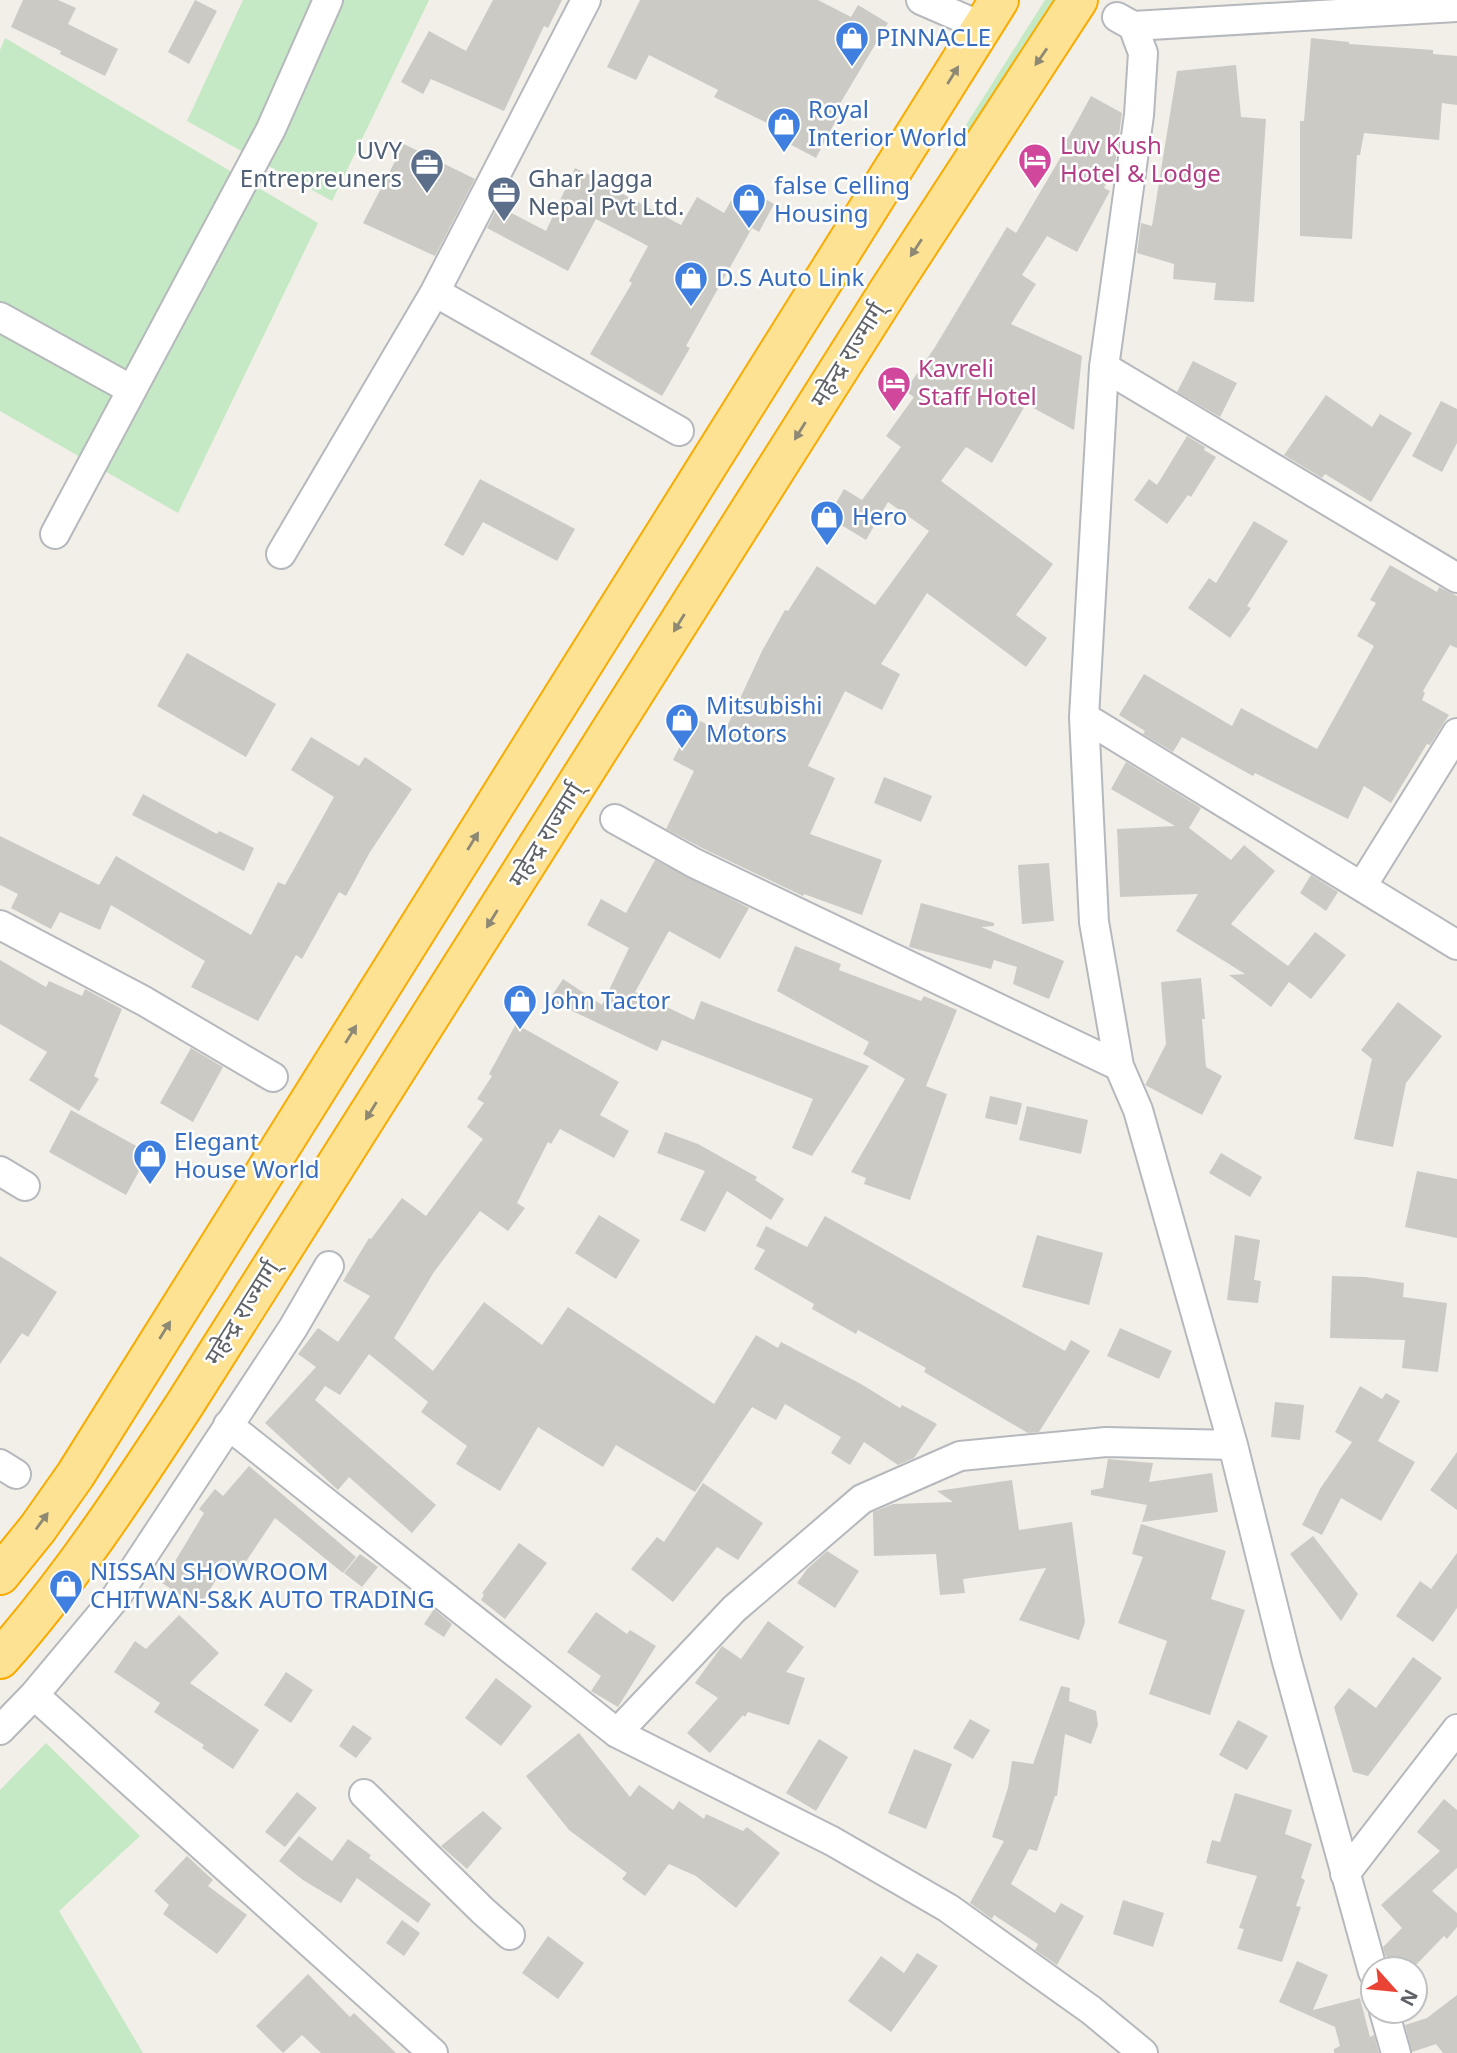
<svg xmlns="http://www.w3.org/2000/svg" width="1457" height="2053" viewBox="0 0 1457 2053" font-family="'Noto Sans','Noto Sans Devanagari',sans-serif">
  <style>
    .green { fill: #c5e8c5 }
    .building { fill: #cccac5 }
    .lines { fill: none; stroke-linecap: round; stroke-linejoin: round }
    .street-casing { stroke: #b5b8bc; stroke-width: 32 }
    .highway-casing { stroke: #f9ab00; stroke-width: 42 }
    .street { stroke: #fff; stroke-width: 28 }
    .highway { stroke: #fde293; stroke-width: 38 }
    .oneway { fill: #8e8975 }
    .labels { text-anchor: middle; stroke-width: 5; stroke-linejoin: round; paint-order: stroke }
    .shop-label { font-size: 24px; fill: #366cbe; stroke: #fff; text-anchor: start }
    .hotel-label { font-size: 24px; fill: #b23c85; stroke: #fff; text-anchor: start }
    .service-label { font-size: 24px; fill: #4e5e75; stroke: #fff; text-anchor: end }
    .street-label { font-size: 24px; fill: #5f6368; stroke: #fff }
  </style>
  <rect width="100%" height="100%" fill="#f1efe8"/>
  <path class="green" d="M243 0H429L332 201 187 121Z
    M1045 0H1055L964 143 957 139Z
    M5 38 318 223 178 513 0 411V50Z
    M46 1743 140 1836 59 1911 143 2053H0V1790Z"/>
  <path class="building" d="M23 0H58L76 8 68 24 118 49 105 76 60 54 61 51 11 27Z
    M195 0 217 11 189 64 168 52Z
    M493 0H562L548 28 544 26 504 111 431 79 423 94 401 82 429 31 466 51Z
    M640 0H818L851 17 858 5 888 23 838 107 842 109 816 158 771 134 775 127 714 97 718 90 649 55 636 80 607 67Z
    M1311 38 1349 42V44L1433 50V54L1457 56V105L1442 103 1439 140 1364 133 1360 155H1357L1352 239 1300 236V121H1304Z
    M1236 65 1241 117 1266 119 1254 302 1214 300 1216 283 1173 279 1174 264 1137 253 1141 223 1152 226 1177 71Z
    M1091 96 1122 113 1115 165 1104 188 1110 191 1077 252 1047 236 1022 275 1036 284 1011 324 1082 356 1074 430 1026 404 992 463 966 447 941 481 1053 564 1016 615 1047 638 1026 667 927 593 881 664 900 674 882 710 845 691 808 766 835 778 810 834 882 860 862 915 804 894 803 896 702 848 666 829 694 771 673 760 694 718 724 733 762 651 785 610 788 611 817 566 875 605 929 531 888 502 866 540 828 517 844 489 862 500 901 447 886 436 914 397 905 391 935 347 1007 227 1016 233 1065 150 1062 149Z
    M404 144 475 179 435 256 363 223Z
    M575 168 607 183 606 185 681 225 697 197 724 213 740 185 774 204 759 232 752 228 686 346 690 348 662 396 590 354 632 283 629 281 648 246 596 219 568 271 487 228 498 206 546 231Z
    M1193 361 1237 383 1220 417 1177 392Z
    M1326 395 1372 427 1380 414 1412 433 1371 502 1325 474 1322 478 1284 455Z
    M1441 401 1457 409V443L1442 472 1412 456Z
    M1187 436 1205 447 1204 450 1216 457 1191 497 1188 495 1167 524 1134 500 1149 479 1157 485Z
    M480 479 575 529 557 561 483 522 463 556 444 545Z
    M1254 521 1288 541 1247 606 1251 608 1230 638 1188 608 1209 578 1216 583Z
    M1390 565 1437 592 1439 587 1457 596V648L1450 645 1423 691 1425 693 1422 700 1449 715 1430 745 1427 744 1391 803 1364 786 1348 819 1255 773 1253 776 1182 737 1173 752 1143 734 1145 731 1119 715 1144 674 1232 726 1241 708 1317 749 1374 646 1357 636 1376 603 1370 600Z
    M187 653 276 704 246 757 157 706Z
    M311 737 359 766 365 757 412 789 370 852 346 896 339 892 302 959 296 955 258 1021 191 987 205 961 111 905 100 930 60 912 51 929 11 908 18 894 0 885V836L99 885 116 856 251 935 278 882 285 885 334 797 291 770Z
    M1126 762 1201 808 1189 828 1231 860 1244 845 1275 871 1231 924 1288 966 1315 932 1346 955 1311 999 1289 982 1271 1007 1229 975 1245 974 1176 931 1198 894 1120 897 1117 829 1175 826 1111 789Z
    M884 777 932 796 921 822 874 803Z
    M143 794 217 834 219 831 254 848 244 871 132 815Z
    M655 860 749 908 720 959 669 931 635 992 694 1020 701 1001 869 1066 812 1156 792 1148 813 1099 662 1040 657 1051 549 1000 563 979 602 1005 629 948 587 925 601 899 626 913Z
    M1049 863 1054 921 1022 924 1018 865Z
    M1311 875 1338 892 1326 911 1300 893Z
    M921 903 994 923V926L981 927 1064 961 1049 999 1013 984 1017 967 994 960 991 969 909 947Z
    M795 946 841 964 839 970 921 1001 924 996 957 1010 926 1086 947 1094 910 1200 864 1184 866 1178 851 1172 905 1079 863 1054 869 1042 777 991Z
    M0 960 46 987 49 981 82 996 85 989 122 1009 94 1076 99 1079 79 1111 29 1080 47 1052 0 1024Z
    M1201 978 1205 1019H1202L1206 1067 1222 1076 1202 1115 1145 1085 1166 1044 1161 982Z
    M1398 1002 1442 1036 1406 1083 1393 1147 1354 1139 1372 1059 1361 1050Z
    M516 1024 619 1082 600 1115 629 1131 614 1158 560 1129 551 1144 548 1142 517 1203 525 1208 508 1231 480 1211 434 1272 394 1338 433 1371 484 1302 542 1345 568 1307 714 1404 756 1335 778 1348 781 1342 861 1384 900 1408 902 1405 937 1424 914 1458 898 1465 864 1442 850 1465 831 1453 841 1437 785 1404 776 1420 752 1407 695 1492 616 1445 603 1467 538 1427 500 1491 456 1464 467 1446 421 1412 428 1402 369 1354 340 1395 325 1386 315 1400 436 1505 412 1533 349 1477 338 1490 265 1423 316 1367 298 1354 318 1328 338 1342 370 1296 343 1281 369 1238 371 1239 402 1198 426 1216 483 1139 467 1127 484 1103 477 1099 492 1076 489 1074Z
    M191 1048 223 1067 193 1122 160 1103Z
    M990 1096 1022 1103 1017 1125 985 1118Z
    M1027 1106 1088 1120 1081 1154 1019 1140Z
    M71 1110 149 1153 126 1195 49 1152Z
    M665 1132 698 1144 757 1177 755 1180 784 1199 771 1220 727 1191 705 1232 680 1220 705 1171 657 1153Z
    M1221 1153 1262 1177 1250 1197 1209 1173Z
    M1417 1171 1457 1179V1238L1405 1227Z
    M599 1215 640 1240 616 1279 575 1253Z
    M825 1216 1065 1351 1071 1340 1090 1351 1039 1432 1028 1433 924 1372 926 1368 858 1330 856 1334 812 1309 814 1304 754 1269 765 1250 756 1246 766 1226 807 1247Z
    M1037 1235 1103 1253 1089 1305 1022 1287Z
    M1235 1235 1260 1240 1254 1280 1261 1281 1258 1303 1227 1300Z
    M0 1256 57 1292 28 1337 22 1333 0 1364Z
    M1332 1276 1366 1277 1404 1283 1403 1297 1447 1303 1438 1372 1402 1368 1405 1340 1330 1338Z
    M1120 1328 1172 1351 1159 1379 1107 1356Z
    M1360 1386 1382 1399 1386 1393 1400 1401 1378 1441 1415 1462 1381 1521 1341 1498 1322 1535 1302 1525 1320 1489 1352 1442 1335 1432Z
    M1275 1402 1304 1405 1300 1440 1271 1437Z
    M1457 1452V1510L1430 1490Z
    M1108 1459 1153 1463 1149 1482 1212 1473 1218 1512 1142 1522 1147 1505 1091 1495V1490L1103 1488Z
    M249 1466 356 1557 343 1573 275 1518 237 1575 224 1567 199 1607 162 1583 204 1513 199 1509 215 1489 223 1496Z
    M1012 1480 1019 1530 1072 1522 1085 1622 1079 1640 1019 1620 1046 1568 963 1579 965 1593 940 1595 936 1554 874 1556 873 1512 893 1504 953 1502 937 1491Z
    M703 1483 763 1523 738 1560 717 1547 673 1602 631 1569 657 1537 664 1542Z
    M1141 1524 1226 1551 1211 1599 1245 1610 1210 1715 1149 1694 1167 1641 1118 1623 1143 1557 1132 1554Z
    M1313 1536 1358 1594 1341 1621 1290 1554Z
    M519 1543 547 1563 505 1619 481 1600 484 1595 482 1593Z
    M827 1551 859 1571 835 1608 797 1583 807 1569Z
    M1457 1553V1608L1433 1642 1396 1616 1420 1581 1431 1589Z
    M360 1554 378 1567 362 1587 344 1573Z
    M434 1609 452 1624 444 1637 424 1624Z
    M596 1612 627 1634 630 1630 656 1646 618 1707 591 1691 601 1676 567 1652Z
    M179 1615 219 1653 190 1683 259 1730 233 1769 202 1748 204 1745 154 1712 160 1703 114 1672 135 1641 146 1649Z
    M768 1621 804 1647 786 1672 805 1678 789 1725 748 1712 745 1717 743 1715 710 1753 687 1733 718 1698 695 1683 722 1646 741 1659Z
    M1413 1657 1442 1678 1368 1776 1353 1772 1334 1707 1349 1688 1376 1708Z
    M286 1672 313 1690 291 1723 264 1705Z
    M496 1678 532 1706 501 1746 465 1718Z
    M1061 1686 1070 1688 1069 1701 1096 1711 1098 1725 1091 1744 1065 1734 1057 1796H1055L1037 1851 1029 1849 1011 1884 1055 1913 1061 1903 1084 1916 1057 1965 1035 1950 1038 1944 994 1915 992 1919 970 1903 1004 1841 992 1837 1008 1788 1012 1761 1033 1764Z
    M970 1719 990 1730 973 1759 953 1748Z
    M1238 1720 1268 1736 1247 1770 1219 1755Z
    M353 1725 372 1738 356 1758 339 1746Z
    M579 1733 630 1797 639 1785 673 1810 679 1801 704 1819 706 1814 743 1831 747 1827 780 1853 736 1908 696 1876 669 1864 645 1896 622 1879 627 1873 569 1830 526 1776Z
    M819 1739 848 1757 816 1811 786 1793Z
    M914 1749 952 1764 926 1829 888 1813Z
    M297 1792 317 1808 285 1847 265 1832Z
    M1235 1793 1292 1810 1285 1834 1312 1844 1301 1878 1305 1880 1296 1906 1301 1907 1282 1962 1237 1949 1244 1929 1239 1928 1257 1876 1206 1863 1212 1840 1220 1842Z
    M1444 1799 1457 1810V1868L1432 1891 1457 1913V1927L1447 1939 1444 1936 1412 1969H1400L1385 1955 1383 1947 1402 1928 1381 1905 1440 1851 1417 1832Z
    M483 1811 502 1828 467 1869 441 1846Z
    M299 1836 332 1861 348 1839 371 1855 369 1858 431 1904 418 1923 357 1878 341 1903 303 1880 279 1861Z
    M187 1856 213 1880 208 1886 247 1915 217 1954 163 1914 169 1905 154 1891Z
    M1123 1900 1164 1913 1153 1947 1113 1934Z
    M402 1920 420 1933 404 1956 386 1943Z
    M548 1936 584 1963 558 1999 522 1973Z
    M917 1953 938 1966 891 2032 848 2001 881 1956 904 1973Z
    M1297 1961 1328 1975 1313 2010 1360 1998 1370 2037 1374 2035 1379 2053H1334V2049L1340 2046 1335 2027 1279 2002Z
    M308 1974 350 2017 354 2013 396 2053H321L302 2035 283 2053 256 2026Z
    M1457 1995V2053H1443L1436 2044 1412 2052 1405 2025 1427 2018Z"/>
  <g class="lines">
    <g class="street-casing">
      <path id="street" d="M921 0 983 27
        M1117 17 1133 26 1457 7
        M1133 26 1143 53 1139 115 1104 367 1084 717 1094 922 1119 1066 1138 1110 1233 1445 1286 1658 1373 1972
        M435 292 679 431
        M0 317 132 390
        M1104 367 1457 578
        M55 534 271 129 328 0
        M281 554 435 292 586 0
        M1084 717 1457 945
        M615 819 694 863 1119 1066
        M1362 886 1457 733
        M0 925 144 1001 273 1077
        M0 1171 25 1186
        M228 1425 617 1733 832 1841 948 1908 1091 2010 1143 2053
        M0 1464 16 1474
        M34 1695 433 2053
        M0 1730 34 1695 116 1597 293 1328 329 1266
        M617 1733 734 1609 862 1499 960 1456 1106 1442 1233 1445
        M364 1794 483 1911 510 1935
        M1345 1874 1457 1729
        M1384 2011 1396 2053"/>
    </g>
    <g class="highway-casing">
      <path id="highway" d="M0 1575 38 1528 76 1474 999 0
        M0 1659C70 1580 127 1493 185 1404L889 290 1078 0"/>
    </g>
    <use href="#street" class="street"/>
    <use href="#highway" class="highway"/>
  </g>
  <defs><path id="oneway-solid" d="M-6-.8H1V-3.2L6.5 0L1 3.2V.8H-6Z" transform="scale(1.75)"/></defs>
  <g class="oneway">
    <use href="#oneway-solid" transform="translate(1041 57) rotate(125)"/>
    <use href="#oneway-solid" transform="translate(953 75) rotate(-58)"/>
    <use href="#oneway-solid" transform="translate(916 248) rotate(123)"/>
    <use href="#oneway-solid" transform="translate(800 431) rotate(122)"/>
    <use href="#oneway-solid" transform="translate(679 623) rotate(122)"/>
    <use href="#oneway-solid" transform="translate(473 841) rotate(-58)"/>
    <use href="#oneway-solid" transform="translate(492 919) rotate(122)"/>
    <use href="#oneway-solid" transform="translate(351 1034) rotate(-58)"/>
    <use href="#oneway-solid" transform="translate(371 1111) rotate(122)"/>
    <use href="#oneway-solid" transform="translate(165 1330) rotate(-58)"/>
    <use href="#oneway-solid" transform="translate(42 1521) rotate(-54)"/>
  </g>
  <defs>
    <g id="shop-pin" transform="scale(1.75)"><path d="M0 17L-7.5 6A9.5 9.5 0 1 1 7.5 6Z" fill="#3f7fe0" stroke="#fff"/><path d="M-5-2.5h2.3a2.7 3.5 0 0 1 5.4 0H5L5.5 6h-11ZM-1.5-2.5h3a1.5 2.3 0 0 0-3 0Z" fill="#fff"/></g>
    <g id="hotel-pin" transform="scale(1.75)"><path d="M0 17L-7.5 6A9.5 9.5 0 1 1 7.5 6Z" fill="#d1479c" stroke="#fff"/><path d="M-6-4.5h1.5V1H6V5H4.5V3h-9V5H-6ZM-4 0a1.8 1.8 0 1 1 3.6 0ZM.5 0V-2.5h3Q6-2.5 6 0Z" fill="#fff"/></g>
    <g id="office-pin" transform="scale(1.75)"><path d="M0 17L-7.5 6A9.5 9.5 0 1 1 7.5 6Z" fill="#5c6f8a" stroke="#fff"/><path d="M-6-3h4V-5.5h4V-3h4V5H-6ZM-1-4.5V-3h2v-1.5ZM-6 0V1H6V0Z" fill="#fff"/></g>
  </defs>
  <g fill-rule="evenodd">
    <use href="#shop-pin" x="852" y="38"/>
    <use href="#shop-pin" x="784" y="124"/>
    <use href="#hotel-pin" x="1035" y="160"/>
    <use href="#office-pin" x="427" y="165"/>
    <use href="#office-pin" x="504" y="193"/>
    <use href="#shop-pin" x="749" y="200"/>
    <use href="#shop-pin" x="691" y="278"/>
    <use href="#hotel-pin" x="894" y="383"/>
    <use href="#shop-pin" x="827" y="517"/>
    <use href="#shop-pin" x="682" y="720"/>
    <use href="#shop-pin" x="520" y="1001"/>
    <use href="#shop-pin" x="150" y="1156"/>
    <use href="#shop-pin" x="66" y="1586"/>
  </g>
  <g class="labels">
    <g class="shop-label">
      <text x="876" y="46">PINNACLE</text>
      <text x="808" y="118">Royal<tspan x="808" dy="28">Interior World</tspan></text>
      <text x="774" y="194">false Celling<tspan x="774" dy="28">Housing</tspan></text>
      <text x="716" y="286">D.S Auto Link</text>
      <text x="852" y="525">Hero</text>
      <text x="706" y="714">Mitsubishi<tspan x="706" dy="28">Motors</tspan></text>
      <text x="544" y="1009">John Tactor</text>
      <text x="174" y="1150">Elegant<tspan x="174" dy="28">House World</tspan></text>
      <text x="90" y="1580">NISSAN SHOWROOM<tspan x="90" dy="28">CHITWAN-S&amp;K AUTO TRADING</tspan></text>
    </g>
    <g class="hotel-label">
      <text x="1060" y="154">Luv Kush<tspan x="1060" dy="28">Hotel &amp; Lodge</tspan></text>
      <text x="918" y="377">Kavreli<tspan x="918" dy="28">Staff Hotel</tspan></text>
    </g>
    <g class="service-label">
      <text x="402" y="159">UVY<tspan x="402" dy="28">Entrepreuners</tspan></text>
      <text x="528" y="187" text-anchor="start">Ghar Jagga<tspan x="528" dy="28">Nepal Pvt Ltd.</tspan></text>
    </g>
    <g class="street-label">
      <text transform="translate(848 355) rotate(-58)" y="8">महेन्द्र राज्मार्ग्</text>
      <text transform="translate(546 835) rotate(-58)" y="8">महेन्द्र राज्मार्ग्</text>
      <text transform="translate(242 1313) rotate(-58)" y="8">महेन्द्र राज्मार्ग्</text>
    </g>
  </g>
  <g transform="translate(1394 1990) rotate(117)"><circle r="33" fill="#ffffff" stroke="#bfc1c3" stroke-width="2"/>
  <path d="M0-5L12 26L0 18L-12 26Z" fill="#ea4335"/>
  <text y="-10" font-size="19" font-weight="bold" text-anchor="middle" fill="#5f6368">N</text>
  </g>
</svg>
